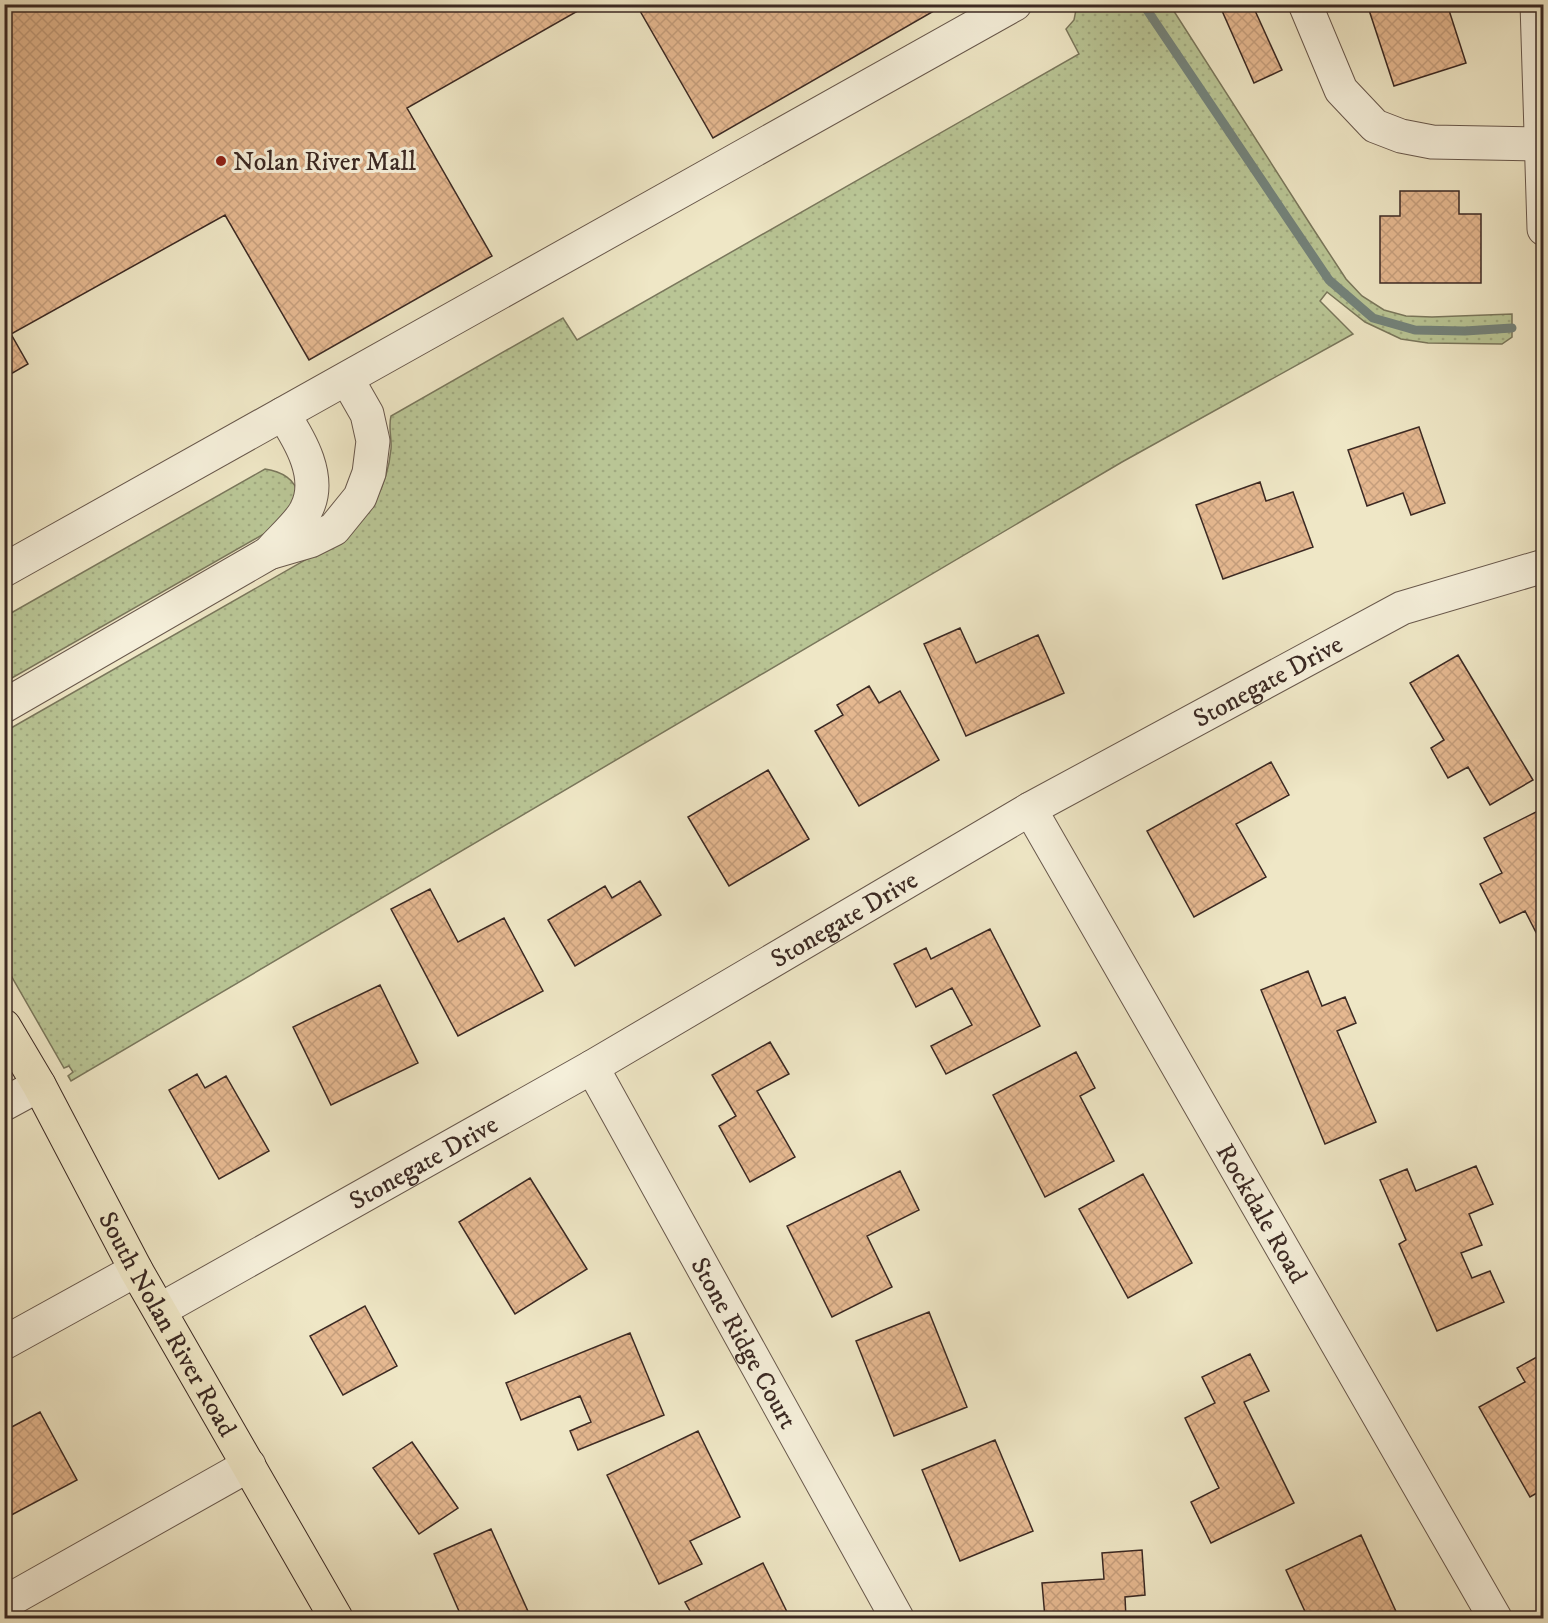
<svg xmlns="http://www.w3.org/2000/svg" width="1548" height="1623" viewBox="0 0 1548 1623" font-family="'IM FELL DW Pica',serif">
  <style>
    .grass { fill: url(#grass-dots); stroke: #7a775c; stroke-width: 1.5 }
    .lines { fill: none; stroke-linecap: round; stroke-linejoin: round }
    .stream { stroke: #74837b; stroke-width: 9 }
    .building { fill: url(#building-cross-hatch); stroke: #3b2923; stroke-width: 1.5 }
    .minor-casing { stroke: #68584c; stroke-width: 35 }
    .major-casing { stroke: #3b2923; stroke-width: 35 }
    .minor { stroke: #f5efda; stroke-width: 33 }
    .major { stroke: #efe7c6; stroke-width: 33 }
    .poi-dot { fill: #8f2418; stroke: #f5efda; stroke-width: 2 }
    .labels { text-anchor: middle; stroke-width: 6; stroke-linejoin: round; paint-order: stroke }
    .poi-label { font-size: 26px; fill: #3b2923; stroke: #f5efda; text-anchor: start }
    .street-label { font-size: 26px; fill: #3b2923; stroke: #f5efda }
  </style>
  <defs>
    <pattern id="grass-dots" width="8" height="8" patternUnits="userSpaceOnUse" patternTransform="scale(1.5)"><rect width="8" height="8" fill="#b9c595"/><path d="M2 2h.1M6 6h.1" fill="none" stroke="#a0a980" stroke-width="1.8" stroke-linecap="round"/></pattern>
    <pattern id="building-cross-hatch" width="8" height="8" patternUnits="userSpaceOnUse" patternTransform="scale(1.5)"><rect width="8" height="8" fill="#e5b890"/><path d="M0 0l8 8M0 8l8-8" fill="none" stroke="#c59e7c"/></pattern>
  </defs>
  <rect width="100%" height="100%" fill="#efe7c6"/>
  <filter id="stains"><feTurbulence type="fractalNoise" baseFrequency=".00333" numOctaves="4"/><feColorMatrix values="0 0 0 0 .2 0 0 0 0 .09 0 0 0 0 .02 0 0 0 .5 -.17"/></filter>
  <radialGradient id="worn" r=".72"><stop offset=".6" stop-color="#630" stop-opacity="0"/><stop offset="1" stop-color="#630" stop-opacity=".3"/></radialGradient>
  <path class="grass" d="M1077 5H1170L1312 227 1346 279 1362 296 1384 310 1406 316 1432 317 1512 314V337L1502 344 1428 343 1401 339 1365 322 1327 292 1320 301 1353 334 1122 462 71 1081 68 1076 73 1072 69 1066 64 1068 5 965 4 732 342 539C370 511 387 491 391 449 392 438 388 428 391 416L563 318 577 340 1079 54 1066 29 1074 20Z
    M265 469C279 471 299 479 297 498 296 506 287 516 283 523L5 682 4 617Z"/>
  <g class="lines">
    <path class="stream" d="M1143 4 1329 280 1373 318 1415 330 1465 331 1512 328"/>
  </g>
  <path class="building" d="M4 4H590L407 108 492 256 309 360 225 215 11 334 28 364 4 378Z
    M636 4H946L713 138Z
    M1219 4H1252L1282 70 1254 83Z
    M1367 4H1447L1466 63 1394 86Z
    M1400 191H1459V214H1481V283H1380V216H1400Z
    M1419 427 1445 503 1411 515 1403 493 1367 506 1348 450Z
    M1260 482 1266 501 1293 492 1313 547 1223 579 1196 505Z
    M960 628 976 663 1038 635 1064 693 966 736 924 644Z
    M1458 655 1533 780 1490 805 1468 767 1448 778 1431 748 1444 740 1410 683Z
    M869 686 879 703 900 691 939 760 859 806 815 731 843 715 837 705Z
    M1271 762 1289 795 1236 824 1266 877 1194 917 1147 831Z
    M768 770 809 839 729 886 688 817Z
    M1544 808V948L1525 911 1500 923 1480 884 1502 873 1484 838Z
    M640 881 661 915 575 966 548 920 605 886 612 898Z
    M430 889 458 942 504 918 543 991 458 1036 391 909Z
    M990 929 1040 1026 946 1074 931 1046 972 1025 952 988 916 1007 894 964 926 948 931 959Z
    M1308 971 1322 1006 1345 997 1356 1023 1337 1031 1376 1122 1325 1144 1261 990Z
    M380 985 418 1063 331 1105 293 1027Z
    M770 1042 789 1074 757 1091 795 1157 750 1182 719 1126 736 1116 712 1075Z
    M1076 1052 1095 1088 1080 1096 1114 1161 1045 1197 993 1095Z
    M197 1074 205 1088 226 1076 269 1151 219 1179 169 1090Z
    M1476 1166 1493 1204 1469 1214 1482 1245 1461 1253 1472 1278 1490 1271 1504 1302 1437 1331 1399 1244 1406 1240 1380 1180 1407 1169 1416 1191Z
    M900 1171 919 1210 867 1236 892 1287 832 1317 787 1226Z
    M1143 1174 1192 1263 1128 1298 1079 1209Z
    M530 1178 587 1269 515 1314 459 1222Z
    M365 1306 397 1366 343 1395 310 1336Z
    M929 1312 967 1407 894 1436 856 1341Z
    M630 1333 664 1415 578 1450 570 1431 591 1422 580 1396 521 1420 506 1383Z
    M1544 1353V1489L1530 1497 1479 1407 1525 1382 1517 1368Z
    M1250 1354 1269 1391 1244 1402 1294 1503 1211 1543 1191 1502 1219 1488 1185 1418 1215 1403 1202 1377Z
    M40 1412 77 1480 4 1519V1431Z
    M698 1431 740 1517 690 1541 702 1564 659 1584 607 1475Z
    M995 1440 1033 1531 960 1561 922 1470Z
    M412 1442 458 1508 419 1534 373 1468Z
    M491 1529 531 1618H462L434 1554Z
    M1361 1535 1399 1618H1308L1286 1570Z
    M1142 1550 1145 1595 1125 1597 1126 1618H1045L1042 1583 1104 1579 1102 1553Z
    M763 1563 790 1618H694L685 1602Z"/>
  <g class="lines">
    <g class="minor-casing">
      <g id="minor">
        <path d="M1305 4 1341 90 1375 126 1401 136 1432 142 1542 144"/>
        <path d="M1537 4 1544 229"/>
        <path d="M269 553C278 542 300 523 306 510 323 478 300 440 283 414"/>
        <path d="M4 570 1015 4"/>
        <path d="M4 706 269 553 310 541 334 529 360 497 369 473 373 441 367 414 347 379"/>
        <path id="s1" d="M1030 809 1495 1618"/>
        <path id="s2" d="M592 1067 897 1618"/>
        <path d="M4 1104 39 1085"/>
        <path id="s3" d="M160 1310 592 1067 1030 809 1402 608 1544 566"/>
        <path d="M4 1343 136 1270"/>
        <path d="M4 1603 249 1465"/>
      </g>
    </g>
    <g class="major-casing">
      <g id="major">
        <path id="s4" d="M4 1026 39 1085 136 1270 336 1618"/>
      </g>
    </g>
    <use href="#minor" class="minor"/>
    <use href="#major" class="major"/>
  </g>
  <circle class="poi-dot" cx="221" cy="161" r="6"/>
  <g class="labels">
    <g class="poi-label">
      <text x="233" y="170">Nolan River Mall</text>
    </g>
    <g class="street-label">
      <text dy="9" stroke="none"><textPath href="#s3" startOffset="1274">Stonegate Drive</textPath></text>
      <text dy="9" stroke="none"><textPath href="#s3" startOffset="788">Stonegate Drive</textPath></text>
      <text dy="9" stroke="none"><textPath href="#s3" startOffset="302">Stonegate Drive</textPath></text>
      <text dy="9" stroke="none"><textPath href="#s1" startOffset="466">Rockdale Road</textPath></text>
      <text dy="9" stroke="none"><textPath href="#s4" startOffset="340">South Nolan River Road</textPath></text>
      <text dy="9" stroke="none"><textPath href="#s2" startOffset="315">Stone Ridge Court</textPath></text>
    </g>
  </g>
  <rect width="1548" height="1623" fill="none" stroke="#efe7c6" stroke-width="24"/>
  <rect x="6" y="6" width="1536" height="1611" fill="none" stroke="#3b2923" stroke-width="3"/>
  <rect x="12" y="12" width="1524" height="1599" fill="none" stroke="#3b2923" stroke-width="1.5"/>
  <rect width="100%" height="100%" filter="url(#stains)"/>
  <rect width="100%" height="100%" fill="url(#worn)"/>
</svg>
